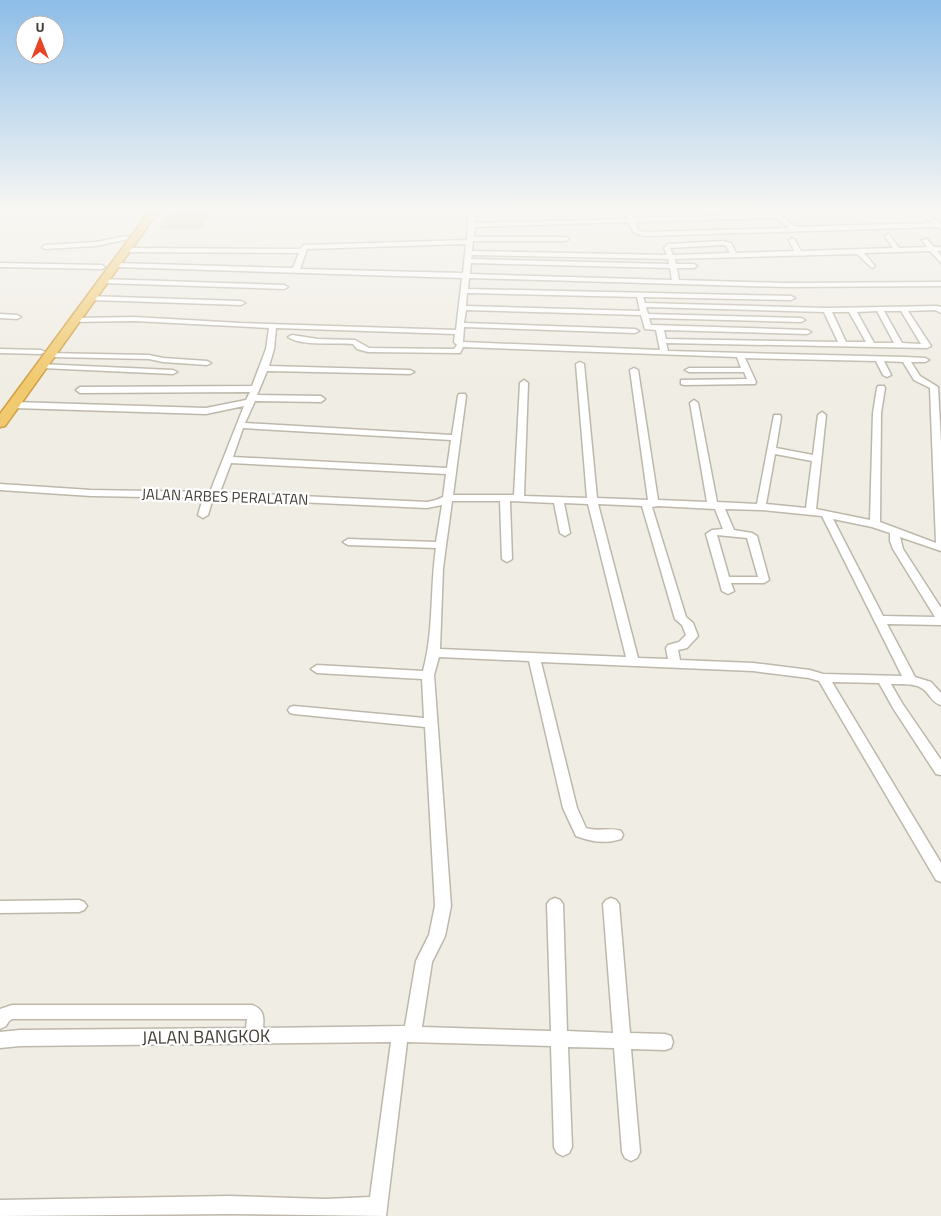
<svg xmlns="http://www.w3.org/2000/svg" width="941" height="1216" viewBox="0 0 941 1216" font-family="'Titillium Web',sans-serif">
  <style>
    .building { fill: #d1c9bb }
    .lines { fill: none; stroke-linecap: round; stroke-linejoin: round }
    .minor-casing { stroke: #beb8ab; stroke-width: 3 }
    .highway-casing { stroke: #cf9e40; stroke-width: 3 }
    .minor { fill: #fff; fill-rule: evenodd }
    .highway { fill: #f1c96e; fill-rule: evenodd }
    .labels { text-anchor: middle; stroke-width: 4.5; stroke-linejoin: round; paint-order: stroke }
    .street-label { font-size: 15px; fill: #423d35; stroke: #fff }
    .near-street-label { font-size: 18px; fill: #423d35; stroke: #fff }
  </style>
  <rect width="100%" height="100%" fill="#f0ede4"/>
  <path class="building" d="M171 212H212L202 229H157L164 223 163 217 172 214Z"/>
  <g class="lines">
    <g class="minor-casing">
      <path id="minor" d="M0 212H7L0 216Z
        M468 212H474L475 223 627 219 624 212H630L633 218 779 214 796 227 932 223 918 212H924L941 224V229L937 227 645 236 634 233 628 222 475 227 474 237H566L569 239 566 241H473L472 251 667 255 664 248 668 244 723 241 731 243 736 253 794 251 789 240 792 238 795 240 801 251 893 248 885 236 888 234 890 235 899 248 927 247 922 240 927 239 934 247H941V251H937L941 256V263L930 251 864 253 875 266 872 268 857 254 675 259 676 264H694L697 266 694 268H677L679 280 786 283 941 282V286L786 287 469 278 468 289 791 296 795 298 791 300 643 297 645 303 827 308 937 306 941 307V313L935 310 908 311 931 346 927 348 666 343 668 351 905 357 925 358 929 360 925 362H911L920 376 938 387 941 442V551L900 537 903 549 941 608V625L887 624 915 677 931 682 941 693V705C932 703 930 694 923 689 915 683 901 684 891 684L902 703 941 760V775L936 774 893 708 879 683 832 682 941 863V882L936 880 819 681 809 678 753 671 541 662 577 808 586 828C598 832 609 827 621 831L623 835 621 839C605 844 592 842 576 836L563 808 529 661 439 657 434 675 451 906 445 936 432 962 422 1027 551 1031 547 904 550 900 555 898 560 900 563 904 567 1031 613 1033 603 904 606 900 611 898 616 900 619 904 630 1033 665 1034 671 1036 673 1042 671 1048 665 1050 631 1049 640 1152 637 1158 631 1161 625 1158 622 1152 614 1048 568 1047 572 1147 569 1153 563 1156 557 1153 554 1147 551 1046 407 1042 386 1216 228 1214 0 1216V1200L228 1196 325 1199 370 1197 391 1042 20 1046 0 1048V1032L20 1030 246 1028 247 1019H12L9 1021 6 1026 0 1029V1009L12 1005H252C264 1009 264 1017 263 1028L405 1026 416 961 429 935 435 906 425 727 294 714 290 713 288 710 290 707 294 706 424 718 422 679 317 673 311 669 317 665 423 671C434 631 430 588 436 548L348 545 343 542 348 539 436 542 442 505 427 508 213 498 208 515 203 518 198 515 203 498 91 496 0 490V484L91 490 210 492 244 406 206 414 14 408 10 405 14 402 206 408 246 400 250 392 80 393 76 390 80 387 252 386 266 349 269 328 134 321 72 322V318H75L134 317 241 323 456 330 462 278 116 267 113 265 116 263 293 268 299 253 127 252 124 250 127 248 300 249 304 245 467 240ZM777 218 789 228 645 232 639 231 635 222ZM466 244 463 273 300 269 307 249ZM723 245 726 246 730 253 673 255 670 248ZM472 255 668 259 669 264 471 259ZM471 263 670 268 672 280 470 274ZM467 293 637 297 640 311 466 306ZM646 307 824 312 838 342 666 339 664 330 807 334 811 332 807 330 651 325 649 318 801 322 805 320 801 318 648 314ZM466 310 641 315 645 329 656 330 660 350 463 342 464 327 635 333 639 331 635 329 464 323ZM877 311 894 343H874L857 312ZM884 311H901L921 344 902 343ZM832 312H849L866 342H846ZM276 328 455 334 454 342 457 345 454 349 369 348 355 340 318 339 292 335 288 337C303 347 335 342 353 344L357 349 368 352 457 353H460L463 347 737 357 741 368H689L685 370 689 372H744L747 379 681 380V384L684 385 755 384 756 382 745 358 876 361 883 375 887 377 891 375 884 361 903 362 914 380 930 388 936 543 880 522 881 413 885 388 884 386H878L877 388 873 413 870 520 816 509 826 415 822 412 818 415 813 455 776 448 781 417 780 415H774L757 504 717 502 698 403 694 400 690 403 707 502 658 500 638 370 634 368 630 370 648 500 597 498 584 364 580 362 576 364 587 498 524 496 528 383 524 380 520 383 514 495H453L466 396 465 394H459L458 396 452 435 245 423 255 401 321 402 325 399 321 396 257 395 267 371 410 374 414 372 410 370 269 366 274 349ZM243 428 451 440 447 468 233 457ZM775 454 812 461 806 508 766 504ZM231 463 446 474 443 497 436 500 427 502 220 492ZM452 501H500L502 559 507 562 512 559 510 501 554 503 560 533 565 536 570 533 564 503 588 504 626 657 440 649 443 568ZM598 504 642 506 675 619 682 625 686 635 679 642 668 645 666 648 668 659 638 658ZM658 506 715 509 723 529 712 530 706 534 722 591 728 594 734 591 731 583H764L769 580 757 536 752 533 734 530 725 509 761 510 822 516 902 676 823 674 810 670 753 663 680 660 678 650 687 648 698 636 693 623 686 617 652 507ZM833 519 872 527 890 533V541L893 549 935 617 883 616ZM717 535 747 538 758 577H729Z
        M126 236 129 238 128 239 96 246 45 249 42 247 45 245 96 242Z
        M0 263 102 265 105 267 102 269 0 267Z
        M101 279 284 285 288 287 284 289 104 283 100 281Z
        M88 296 241 301 245 303 241 305 91 300 87 298Z
        M0 314 17 315 21 317 17 319 0 318Z
        M0 349 41 350 45 352 41 354 0 353Z
        M47 353 149 355 163 358 207 361 211 363 207 365 163 362 149 359 50 357H47Z
        M39 364 173 370 177 372 173 374 42 368 38 366Z
        M79 900 84 902 87 906 84 910 79 912 0 913V901Z"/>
    </g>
    <g class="highway-casing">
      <path id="highway" d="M149 212H158L5 426 0 427V414Z"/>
    </g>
    <use href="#minor" class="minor"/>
    <use href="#highway" class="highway"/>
  </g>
  <linearGradient id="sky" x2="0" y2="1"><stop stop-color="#8dbde8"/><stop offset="0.55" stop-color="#f8f7f3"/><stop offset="1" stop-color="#f8f7f3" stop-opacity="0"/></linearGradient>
  <rect width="941" height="382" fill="url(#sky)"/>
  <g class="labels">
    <g class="street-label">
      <text transform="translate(225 497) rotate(2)" y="5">JALAN ARBES PERALATAN</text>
    </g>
    <g class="near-street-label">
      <text transform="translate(206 1037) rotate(-1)" y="6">JALAN BANGKOK</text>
    </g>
  </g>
  <g transform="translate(40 40)"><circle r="24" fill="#ffffff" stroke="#b3b1ae"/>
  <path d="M0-4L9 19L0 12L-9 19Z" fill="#e74624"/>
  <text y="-8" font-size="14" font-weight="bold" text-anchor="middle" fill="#423d35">U</text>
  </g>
</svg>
